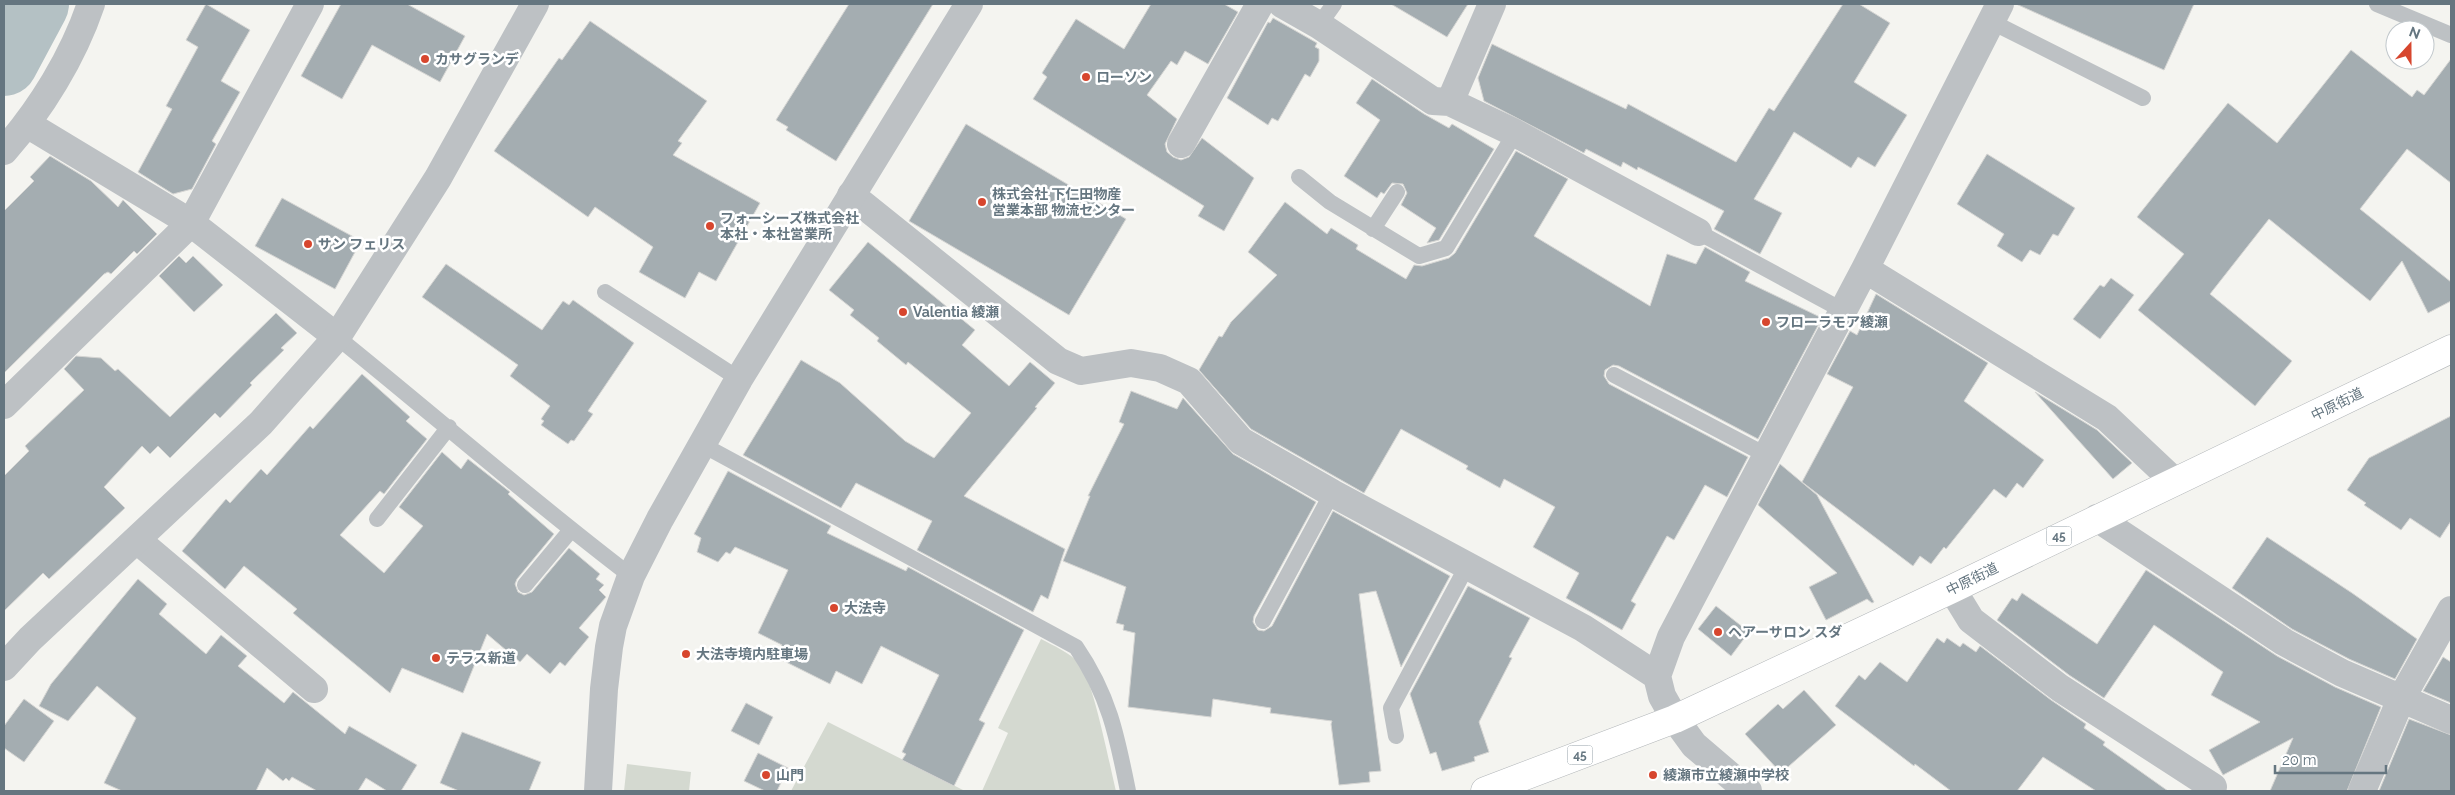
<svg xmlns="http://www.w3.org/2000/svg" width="2455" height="795" viewBox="0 0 2455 795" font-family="Raleway,'Noto Sans JP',sans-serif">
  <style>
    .green { fill: #d4d9d0 }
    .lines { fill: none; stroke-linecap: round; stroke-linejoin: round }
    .river { stroke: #b4c1c4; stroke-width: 68 }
    .building { fill: #a4adb1; stroke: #d5d5d3 }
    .primary-casing { stroke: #b1b5b8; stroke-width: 29 }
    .service { stroke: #bdc1c4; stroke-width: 16 }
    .minor { stroke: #bdc1c4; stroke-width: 28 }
    .tertiary { stroke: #bdc1c4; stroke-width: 28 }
    .primary { stroke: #fff; stroke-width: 28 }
    .poi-dot { fill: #d7462e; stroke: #fff; stroke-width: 2 }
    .labels { text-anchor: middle; stroke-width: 5; stroke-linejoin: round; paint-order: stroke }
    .shield { fill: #fff; stroke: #939fa6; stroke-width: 1 }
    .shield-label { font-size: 12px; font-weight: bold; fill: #657680 }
    .poi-label { font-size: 14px; font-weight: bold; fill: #657680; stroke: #fff; text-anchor: start }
    .street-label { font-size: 14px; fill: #657680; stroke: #fff }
  </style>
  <rect width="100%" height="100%" fill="#f4f4f0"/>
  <path class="green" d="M1041 639C1054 646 1069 652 1080 664 1093 680 1110 767 1116 791H982L1008 733 998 728Z
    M828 722 965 791H791Z
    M627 764 691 772 689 791H624Z"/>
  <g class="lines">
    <path class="river" d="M4 62 35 4"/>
  </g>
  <path class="building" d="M206 4 250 30 221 81 240 92 212 141 216 144 192 189 173 194 138 172 172 109 166 106 198 47 186 40Z
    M341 4H407L465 36 440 82 372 45 342 99 301 76Z
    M849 4H933L836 161 786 130 788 127 776 120Z
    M1151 4H1224L1238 12 1208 64 1185 51 1177 65 1171 61 1147 95 1177 119 1165 144 1167 152 1173 157 1181 160 1189 157 1202 138 1254 178 1224 231 1198 216 1204 206 1033 99 1047 77 1042 73 1076 19 1124 49Z
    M1391 4H1468L1447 37Z
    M1843 4H1859L1890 23 1854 82 1907 115 1875 167 1858 157 1851 168 1794 132 1754 199 1782 213 1760 254 1714 229 1724 211 1638 167 1637 170 1623 162 1621 167 1586 149 1584 153 1484 101 1478 78 1492 44 1626 109 1628 104 1736 162 1769 108 1774 111Z
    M2016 4H2194L2164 70Z
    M1273 18 1317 43 1315 47 1319 49V61L1310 77 1305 74 1278 121 1272 118 1268 125 1227 98 1268 22 1270 23Z
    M590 21 707 101 678 141 682 143 673 155 760 203 716 281 699 272 685 298 639 272 653 247 595 207 588 217 494 151 559 58 562 60Z
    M2351 50 2412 97 2417 90 2424 95 2451 59V183L2407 149 2360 209 2451 282V301L2428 313 2402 261 2370 301 2269 219 2210 294 2292 361 2255 406 2138 310 2184 254 2137 217 2228 103 2277 143Z
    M1372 79 1424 114 1449 128 1452 124 1494 149 1439 240 1427 243 1436 228 1401 205 1407 193 1403 184 1392 183 1384 194 1381 192 1377 198 1344 176 1380 120 1356 103Z
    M966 124 1126 219 1069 315 909 221Z
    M1516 151 1568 179 1534 236 1650 306 1667 254 1696 264 1705 247 1750 272 1745 281 1822 318 1758 439 1619 366 1613 365 1605 370 1604 376 1609 384 1748 457 1727 497 1705 485 1674 540 1667 536 1631 601 1636 604 1622 630 1566 598 1579 573 1533 547 1555 507 1504 479 1500 488 1466 469 1468 466 1401 429 1364 493 1251 429 1199 370 1219 336 1222 337 1231 322 1277 275 1248 252 1285 202 1327 234 1331 228 1358 245 1356 249 1406 279 1414 265 1422 266 1449 258 1455 253Z
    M1987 154 2075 208 2058 236 2053 234 2040 255 2030 250 2022 262 1997 246 2004 234 1957 204Z
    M50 156 91 181 118 207 123 200 157 234 137 254 134 251 111 274 108 272 104 274 4 373V211L34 181 30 177Z
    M282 198 361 241 335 289 255 246Z
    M868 242 975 330 962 345 1009 386 1030 362 1055 383 1035 407 1037 408 964 496 1065 549 1048 599 1041 595 1033 612 917 550 932 521 856 483 841 508 743 455 801 360 840 383 905 441 934 458 971 413 908 362 906 365 877 341 879 338 850 315 854 310 829 290Z
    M179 256 186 263 193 256 223 285 194 312 159 276Z
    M446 264 542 330 563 301 569 305 573 300 634 343 588 411 593 414 574 441 571 440 568 444 541 425 544 421 541 419 550 406 510 376 518 365 422 297Z
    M2111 278 2134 295 2100 339 2073 319 2100 285 2104 287Z
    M1876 294 1988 363 1964 401 2044 460 2023 488 2017 483 2006 498 1994 489 1946 549 1944 547 1931 564 1920 556 1913 566 1802 482 1853 387 1827 374 1850 331 1857 335Z
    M276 313 297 333 281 348 284 350 250 383 252 385 220 418 215 413 170 458 158 446 150 454 142 446 104 487 125 508 49 579 43 573 4 611V476L29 451 25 446 84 390 64 369 76 356 101 358 115 371 118 369 170 417Z
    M362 374 410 417 406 421 427 439 384 494 380 491 340 535 384 573 423 526 399 507 442 452 461 469 468 459 510 492 508 494 554 534 517 579 515 584 518 592 524 595 532 592 569 548 600 574 596 579 604 585 599 590 606 597 579 628 589 637 565 666 560 662 550 674 527 654 520 662 487 634 463 693 402 668 390 693 293 613 297 609 244 566 225 589 182 551 226 499 230 503 261 469 267 475 310 426 313 429Z
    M1131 391 1177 409 1183 398 1233 454 1316 502 1254 616 1253 622 1258 630 1264 631 1272 626 1333 511 1450 576 1401 667 1376 591 1359 594 1381 771 1369 772 1370 782 1339 785 1331 724 1332 721 1270 713 1271 708 1213 699 1211 717 1128 707 1135 633 1123 630 1124 625 1116 623 1126 587 1063 561 1090 496H1088L1124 424 1119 422Z
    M2035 392 2097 430 2132 463 2113 479Z
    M2451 416V521L2440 538 2410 518 2401 530 2364 505 2366 503 2347 490 2369 458Z
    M1780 464 1817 495 1874 602 1872 603 1867 599 1826 620 1809 587 1837 573 1758 505Z
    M728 471 831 526 827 533 906 571 908 567 1024 630 979 720 985 723 954 786 902 760 906 754 902 752 939 675 881 646 862 684 836 671 830 684 776 657 782 645 758 633 788 570 735 547 730 554 726 552 718 562 697 552 701 538 694 534Z
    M2267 537 2352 593 2417 639 2395 679 2349 659 2292 629 2232 588Z
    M2146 570 2277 656 2335 687 2381 707 2347 791H2270L2293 738 2223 775 2209 750 2260 722 2211 695 2223 672 2154 625 2104 698 2069 675 1997 620 2012 598 2017 601 2022 593 2097 644Z
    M138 579 167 604 159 614 206 654 221 635 247 656 238 666 284 703 293 692 345 734 349 726 417 765 401 791H387L366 778 358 791H317L292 777 289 781 286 778 283 781 267 768 256 791H122L104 783 136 718 97 686 68 721 39 706 51 684Z
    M1468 586 1530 618 1509 657 1512 658 1479 722 1489 752 1474 757 1475 761 1442 771 1436 752 1430 754 1410 694Z
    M1716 606 1749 632 1731 656 1698 629Z
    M1937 638 1944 643 1947 638 1960 647 1963 643 1976 652 1980 646 2051 700 2086 724 2084 728 2105 742 2103 745 2168 791H2096L2043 757 2017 791H1951L1915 764 1914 766 1835 706 1859 675 1865 680 1880 662 1907 682Z
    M2443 657 2451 662V703L2423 691Z
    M1804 690 1836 725 1781 773 1745 734 1778 704 1783 709Z
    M24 699 54 721 24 762 4 748V726Z
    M746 703 773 717 759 745 731 731Z
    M2409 719 2451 735V791H2379Z
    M462 732 541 762 529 791H459L440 783Z
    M758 753 788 768 777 791H765L744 781Z"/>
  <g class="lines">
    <g class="primary-casing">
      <path id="primary" d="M1485 791 1675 719 1952 589 2451 349"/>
    </g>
    <path class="service" d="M2377 4 2451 35
      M1990 21 2143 98
      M1319 25 1334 4
      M1299 177 1330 202 1419 256 1446 248 1515 133
      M1373 229 1397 192
      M1698 232 1842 310
      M605 292 739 379
      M337 337C435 416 531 500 631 576
      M1614 375 1766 455
      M701 444 1076 647C1109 695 1117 736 1128 791
      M377 519 449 427
      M525 585 571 530
      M1263 621 1332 493
      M1396 736 1391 708 1467 566"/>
    <path class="minor" d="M1282 4 1319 25 1433 101 1450 102 1515 133 1698 232
      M1450 102 1492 4
      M27 124 191 223 337 337
      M1181 144 1260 4
      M4 151C41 109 73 57 91 4
      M851 195 1058 361 1081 371 1131 363 1160 368 1189 381 1241 441 1332 493 1583 628 1657 676
      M1865 269 2107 418 2175 482
      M4 405 191 223 310 4
      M2097 518 2284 642 2342 673 2451 720
      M137 540 314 689
      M1952 589 1971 620 2060 688 2213 787
      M1675 719 1662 696 1657 676 1671 637 1865 269 2000 4
      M2362 791 2401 699 2451 610"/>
    <path class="tertiary" d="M4 667 30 639 261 423 337 337 438 178 535 4
      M1675 719 1694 745 1748 791
      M598 791 604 689 609 647 613 626 631 576 660 519 739 379 969 4"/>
    <use href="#primary" class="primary"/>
  </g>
  <g class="poi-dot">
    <circle cx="425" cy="59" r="5"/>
    <circle cx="1086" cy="77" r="5"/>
    <circle cx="982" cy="202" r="5"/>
    <circle cx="710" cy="226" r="5"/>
    <circle cx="308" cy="244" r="5"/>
    <circle cx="903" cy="312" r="5"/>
    <circle cx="1766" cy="322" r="5"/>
    <circle cx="834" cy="608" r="5"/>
    <circle cx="1718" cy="632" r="5"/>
    <circle cx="686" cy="654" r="5"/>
    <circle cx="436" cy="658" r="5"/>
    <circle cx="766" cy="775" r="5"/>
    <circle cx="1653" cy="775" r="5"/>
  </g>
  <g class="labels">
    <g class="shield">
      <rect x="2046.5" y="526.5" width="25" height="19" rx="4"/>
      <rect x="1567.5" y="745.5" width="25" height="19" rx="4"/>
    </g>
    <g class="shield-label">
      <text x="2059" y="540">45</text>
      <text x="1580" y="759">45</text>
    </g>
    <g class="poi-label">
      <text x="435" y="64">カサグランデ</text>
      <text x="1096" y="82">ローソン</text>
      <text x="992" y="199">株式会社 下仁田物産<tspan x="992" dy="16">営業本部 物流センター</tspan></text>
      <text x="720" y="223">フォーシーズ株式会社<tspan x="720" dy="16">本社・本社営業所</tspan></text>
      <text x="318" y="249">サン フェリス</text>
      <text x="913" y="317">Valentia 綾瀬</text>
      <text x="1776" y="327">フローラモア綾瀬</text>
      <text x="844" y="613">大法寺</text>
      <text x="1728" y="637">ヘアーサロン スダ</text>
      <text x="696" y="659">大法寺境内駐車場</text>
      <text x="446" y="663">テラス新道</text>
      <text x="776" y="780">山門</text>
      <text x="1663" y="780">綾瀬市立綾瀬中学校</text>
    </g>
    <g class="street-label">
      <text transform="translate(2337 404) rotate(-26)" y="5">中原街道</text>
      <text transform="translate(1972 579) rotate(-26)" y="5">中原街道</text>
    </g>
  </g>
  <rect width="2455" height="795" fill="none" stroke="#657680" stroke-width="10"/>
  <g transform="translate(2410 45) rotate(21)"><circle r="24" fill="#ffffff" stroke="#c1c8cc"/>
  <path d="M0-4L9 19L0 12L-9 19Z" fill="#d7462e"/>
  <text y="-8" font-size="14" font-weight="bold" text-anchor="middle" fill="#657680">N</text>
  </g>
  <path d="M2275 765v8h111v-8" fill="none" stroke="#657680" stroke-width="2.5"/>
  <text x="2282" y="765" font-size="15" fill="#657680" stroke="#ffffff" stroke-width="4" paint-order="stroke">20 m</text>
</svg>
